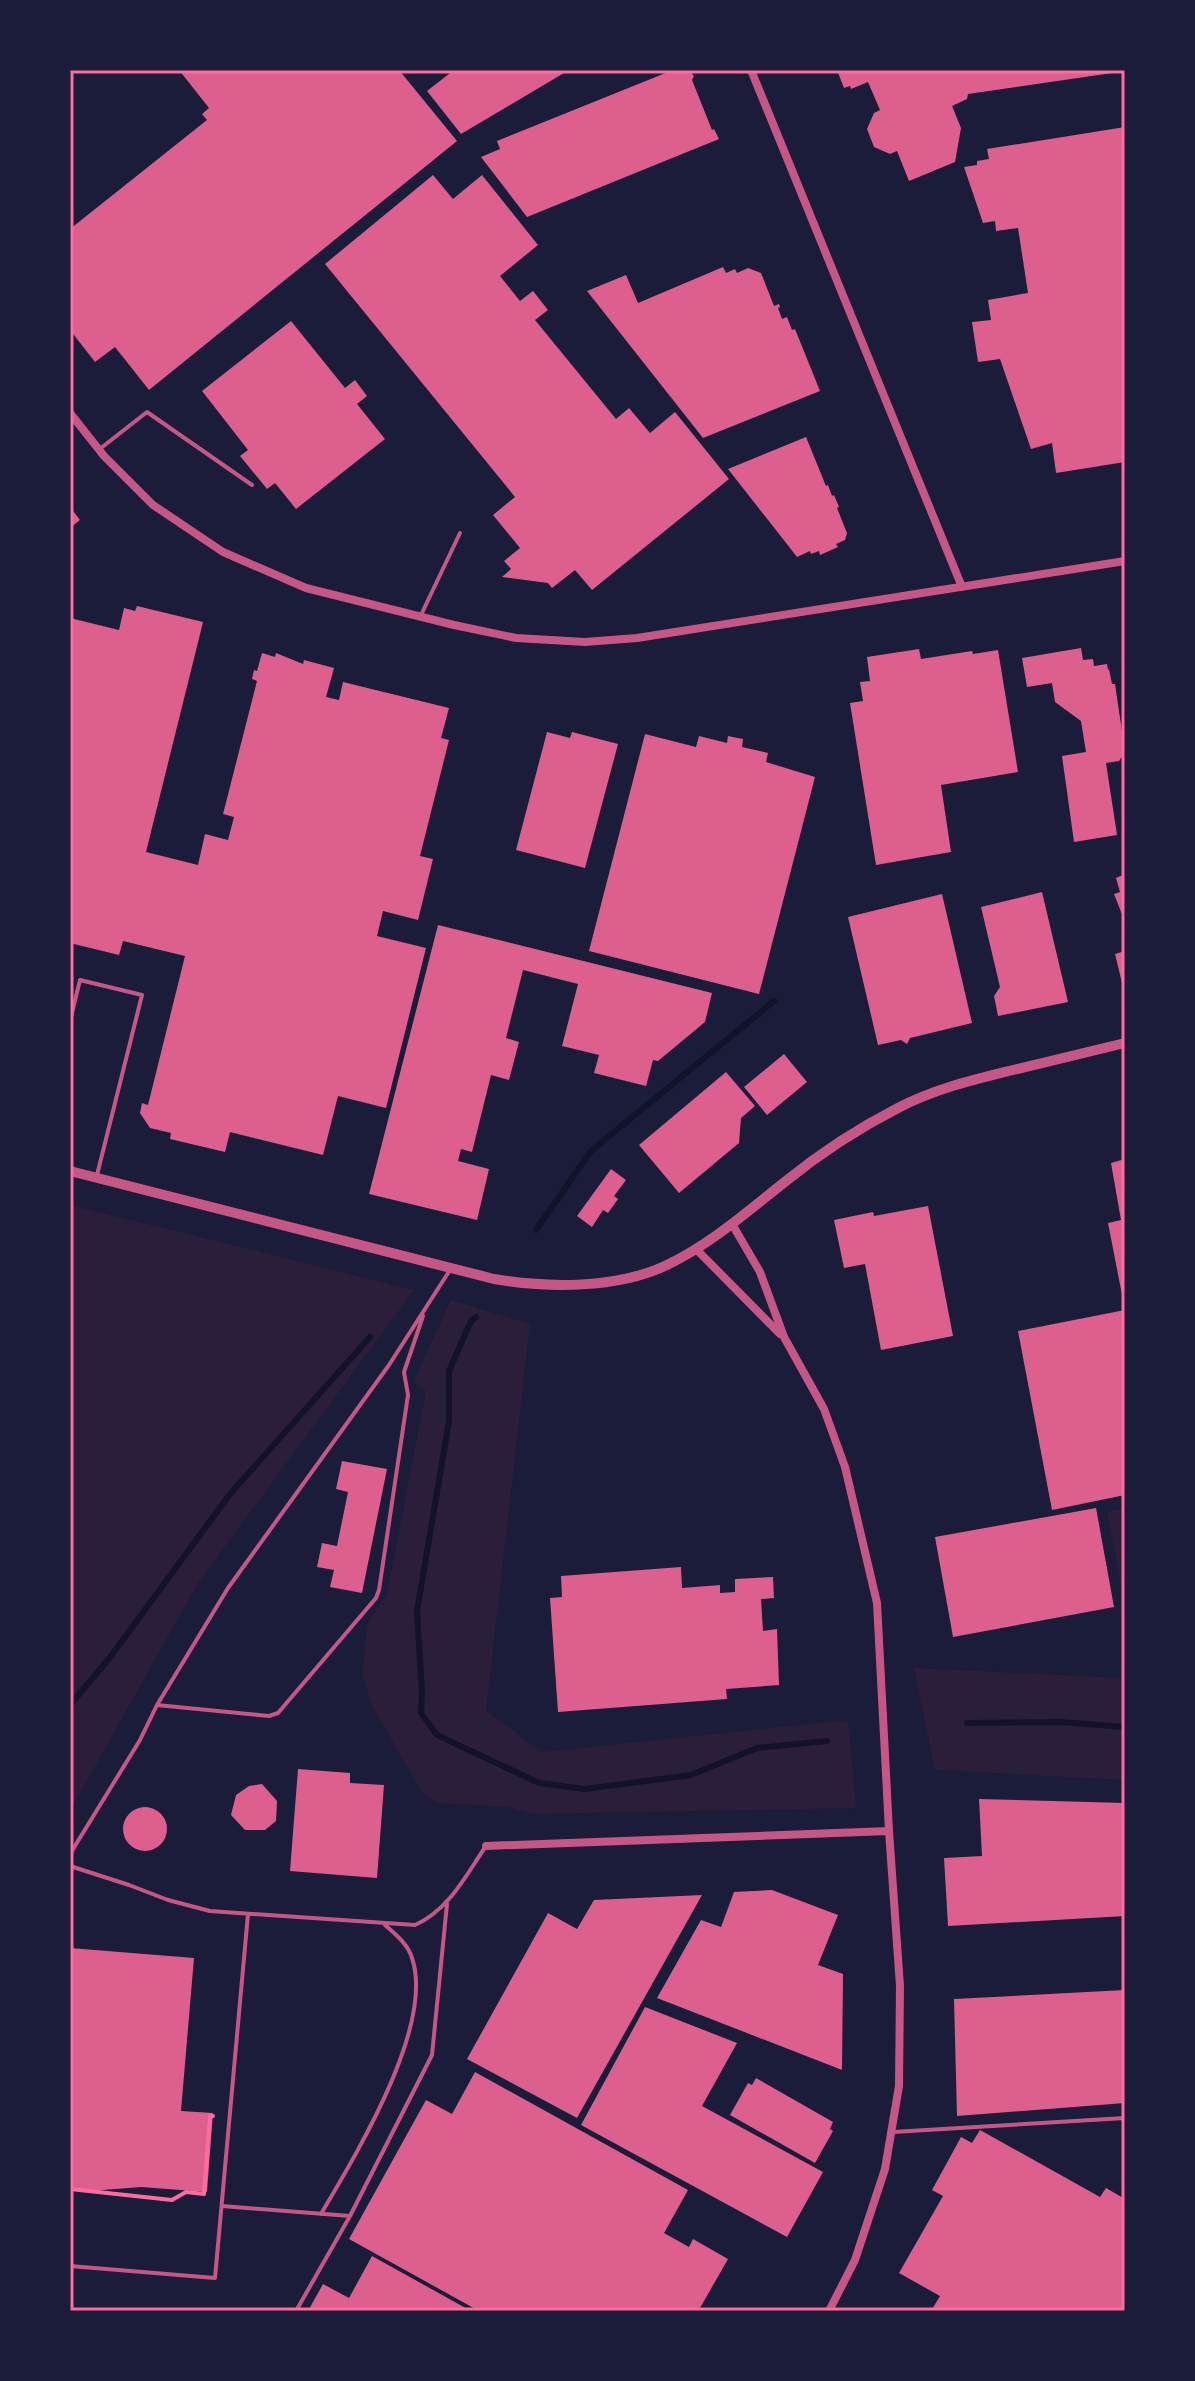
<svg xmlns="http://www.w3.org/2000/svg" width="1195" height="2381" viewBox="0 0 1195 2381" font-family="'PT Sans',sans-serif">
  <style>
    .green { fill: #2a1e3b }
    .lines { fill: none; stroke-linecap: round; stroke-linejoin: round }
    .stream { stroke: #12122b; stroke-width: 6 }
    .building { fill: #dd5f8e }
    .path { stroke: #ff6b9d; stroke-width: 4 }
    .service { stroke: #c65784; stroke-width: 4 }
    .minor { stroke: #c65784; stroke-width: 8 }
    .tertiary { stroke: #c65784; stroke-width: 10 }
    .neatline { fill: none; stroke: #ff6b9d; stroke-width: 3 }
  </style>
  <rect width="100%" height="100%" fill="#1b1b3a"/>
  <path class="green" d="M70 1205 414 1290 198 1583 70 1811Z
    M451 1300 530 1324 486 1710 541 1752 848 1720 856 1808 534 1814 509 1807 438 1803 422 1792 372 1706 362 1672 368 1622 387 1594 426 1391 413 1382Z
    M1125 1508V1604L1107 1512Z
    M914 1668 1125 1678V1780L935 1770Z"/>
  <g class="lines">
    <path class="stream" d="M536 1230 591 1151 774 1001
      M476 1317 471 1321 449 1371V1421L417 1611 422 1693 421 1713 437 1735 539 1783 585 1789 691 1775 757 1748 827 1741
      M70 1705 111 1656 230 1494 370 1337
      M967 1723 1061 1722 1125 1727"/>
  </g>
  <path class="building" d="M179 70H399L457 141 149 390 115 347 95 362 70 330V229L207 120 202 114 209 108Z
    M454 70H569L461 134 427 91Z
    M673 70H689L694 76 692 80 712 130 714 129 719 139 527 217 481 157 500 149 497 141Z
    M837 70H971L972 73 973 70H1118L1119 72 968 94 967 99 952 106 961 128 955 162 909 181 897 151 890 154 874 147 867 129 874 113 880 110 868 82 851 89 850 86 844 88Z
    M1125 127V211H1123L1125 222V462L1056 473 1052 443 1031 449 1000 359 978 362 972 322 991 320 988 300 1028 293 1018 228 996 231 995 221 983 223 964 167 977 165V161L989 159 987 149Z
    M433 175 453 199 482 175 538 245 500 276 520 301 533 291 548 310 535 320 616 419 629 408 650 433 675 412 729 479 592 590 575 570 552 588 548 583 502 577 511 569 504 561 520 548 493 515 515 497 325 264Z
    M723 267 726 273 735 269 737 273 748 268 761 273 774 306 779 304 780 307 778 308 782 319 787 317 792 330 795 329 820 391 703 438 587 291 626 275 638 303Z
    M291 321 345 388 355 380 367 396 357 404 385 439 296 509 275 483 267 489 240 456 248 450 202 391Z
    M806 437 826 486 828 485 832 496 834 495 839 507 837 508 847 533 845 540 836 544 838 547 820 555 819 551 811 554 810 551 797 557 728 469Z
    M70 507 80 520 70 528Z
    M137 606 203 622 146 852 198 865 205 834 228 840 234 817 223 814 257 681 252 679 254 670 257 671 262 653 275 657 276 653 303 664 304 660 334 668 326 697 339 700 343 682 449 708 441 738 449 740 420 856 433 859 418 920 383 911 377 936 426 948 386 1108 338 1096 323 1155 230 1132 225 1152 170 1139 171 1133 150 1128 140 1113 142 1103 148 1105 185 956 123 941 119 955 70 943V618L119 630 124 608 135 611Z
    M1081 648 1083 660 1093 659 1094 666 1107 664 1108 670 1109 669 1112 684H1115L1125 752 1119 761 1106 763 1117 835 1074 842 1062 756 1086 752 1081 721 1055 702 1052 683 1027 687 1022 658Z
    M919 649 921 659 972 651 973 654 998 650 1018 772 941 785 951 852 876 865 850 703 863 701 860 682 870 681 867 657Z
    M547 732 570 738 572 732 618 744 585 868 516 850Z
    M645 734 696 747 699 736 727 743 728 736 743 739 742 747 768 753 766 762 815 777 759 994 589 951Z
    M1125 874V922L1114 894 1120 892 1116 878Z
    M1042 892 1068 1002 998 1016 994 996 1000 987 981 907Z
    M942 894 972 1023 910 1038 907 1044 901 1040 878 1045 848 917Z
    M438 925 712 993 705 1022 658 1061 653 1060 646 1086 594 1073 599 1055 562 1046 578 984 523 970 506 1038 519 1042 509 1080 491 1075 472 1152 461 1149 458 1161 489 1169 477 1220 369 1194Z
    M1125 951V991H1124L1115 954Z
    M784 1054 807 1082 767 1115 744 1087Z
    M726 1072 755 1106 741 1118 739 1143 679 1193 639 1145Z
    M1125 1159V1305H1124L1108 1223 1121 1220 1111 1163Z
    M611 1169 626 1180 614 1196 618 1199 608 1213 603 1210 592 1227 577 1216Z
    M928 1206 953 1336 881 1350 865 1264 844 1268 834 1220 873 1212 874 1216Z
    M1125 1310V1495L1052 1510 1018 1331Z
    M342 1461 387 1469 362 1593 330 1587 334 1570 317 1567 322 1543 337 1546 348 1492 336 1489Z
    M1096 1508 1114 1607 953 1637 935 1537Z
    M681 1567 682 1588 720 1585V1593L735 1592V1579L773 1577 774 1598 761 1599 763 1631 777 1629 779 1685 726 1689 727 1699 558 1712 550 1598 562 1597 561 1576Z
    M298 1769 350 1773V1783L384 1785 377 1878 290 1871Z
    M262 1784 277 1801 276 1821 265 1830H245L231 1815 236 1795 249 1786Z
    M979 1799 1125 1803V1916L948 1926 944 1858 982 1856Z
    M123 1829a22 22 0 1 1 44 0a22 22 0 1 1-44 0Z
    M772 1890 838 1915 818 1965 843 1974 842 2070 657 1998 701 1920 721 1927 734 1892Z
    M702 1895 577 2118 467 2059 548 1913 577 1929 594 1900Z
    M70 1948 194 1958 181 2111 213 2113 207 2192 141 2187 90 2191 70 2189Z
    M1125 1990V2103L957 2116 954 1999Z
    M645 2007 737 2043 702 2106 823 2172 787 2237 581 2125Z
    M475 2072 688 2190 664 2233 689 2247 693 2239 728 2259 700 2308 704 2311H479L349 2239 426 2100 452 2114Z
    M756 2078 833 2122 830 2129 833 2131 815 2163 730 2115 748 2083 752 2085Z
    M980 2130 1100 2197 1106 2188 1125 2199V2311H931L940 2296 899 2273 943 2196 932 2190 961 2137 972 2143Z
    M372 2256 471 2311H308L323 2284 349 2298Z"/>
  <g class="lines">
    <path class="path" d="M70 2189 172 2200 186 2192 204 2194 210 2116H213"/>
    <path class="service" d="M101 448 147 412 252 485
      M421 615 460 533
      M70 1021 80 980 142 995 97 1175
      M157 1705 269 1716 278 1713 376 1598 379 1590 408 1395 404 1372 423 1316
      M70 1854 140 1740 157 1705 228 1588 389 1365 450 1270
      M70 1866 129 1885 168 1900 210 1911 415 1925C449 1910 466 1875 486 1846
      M893 2132 1125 2118
      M222 2206 350 2216
      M321 2214C355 2156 435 2026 412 1958 408 1944 395 1934 385 1925
      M70 2266 215 2278 248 1914
      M296 2311 350 2216 432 2055 447 1904"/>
    <path class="minor" d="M751 70 962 587
      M70 413 104 456 153 505 223 552 306 588 454 625 516 638 585 642 637 638 1125 561
      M732 1224 760 1272 784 1337 824 1409 845 1467 877 1603 889 1831 900 1986 899 2086 885 2169 855 2260 829 2311
      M696 1249 780 1334
      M486 1846 889 1831"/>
    <path class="tertiary" d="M70 1171 494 1279C548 1288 617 1289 667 1265 711 1244 748 1211 786 1181 823 1151 855 1130 898 1108 934 1089 973 1080 1013 1070 1050 1061 1087 1052 1125 1043"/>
  </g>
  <rect width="1195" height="2381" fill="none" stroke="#1b1b3a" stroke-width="144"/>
  <rect x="72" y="72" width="1051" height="2237" class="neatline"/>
</svg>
